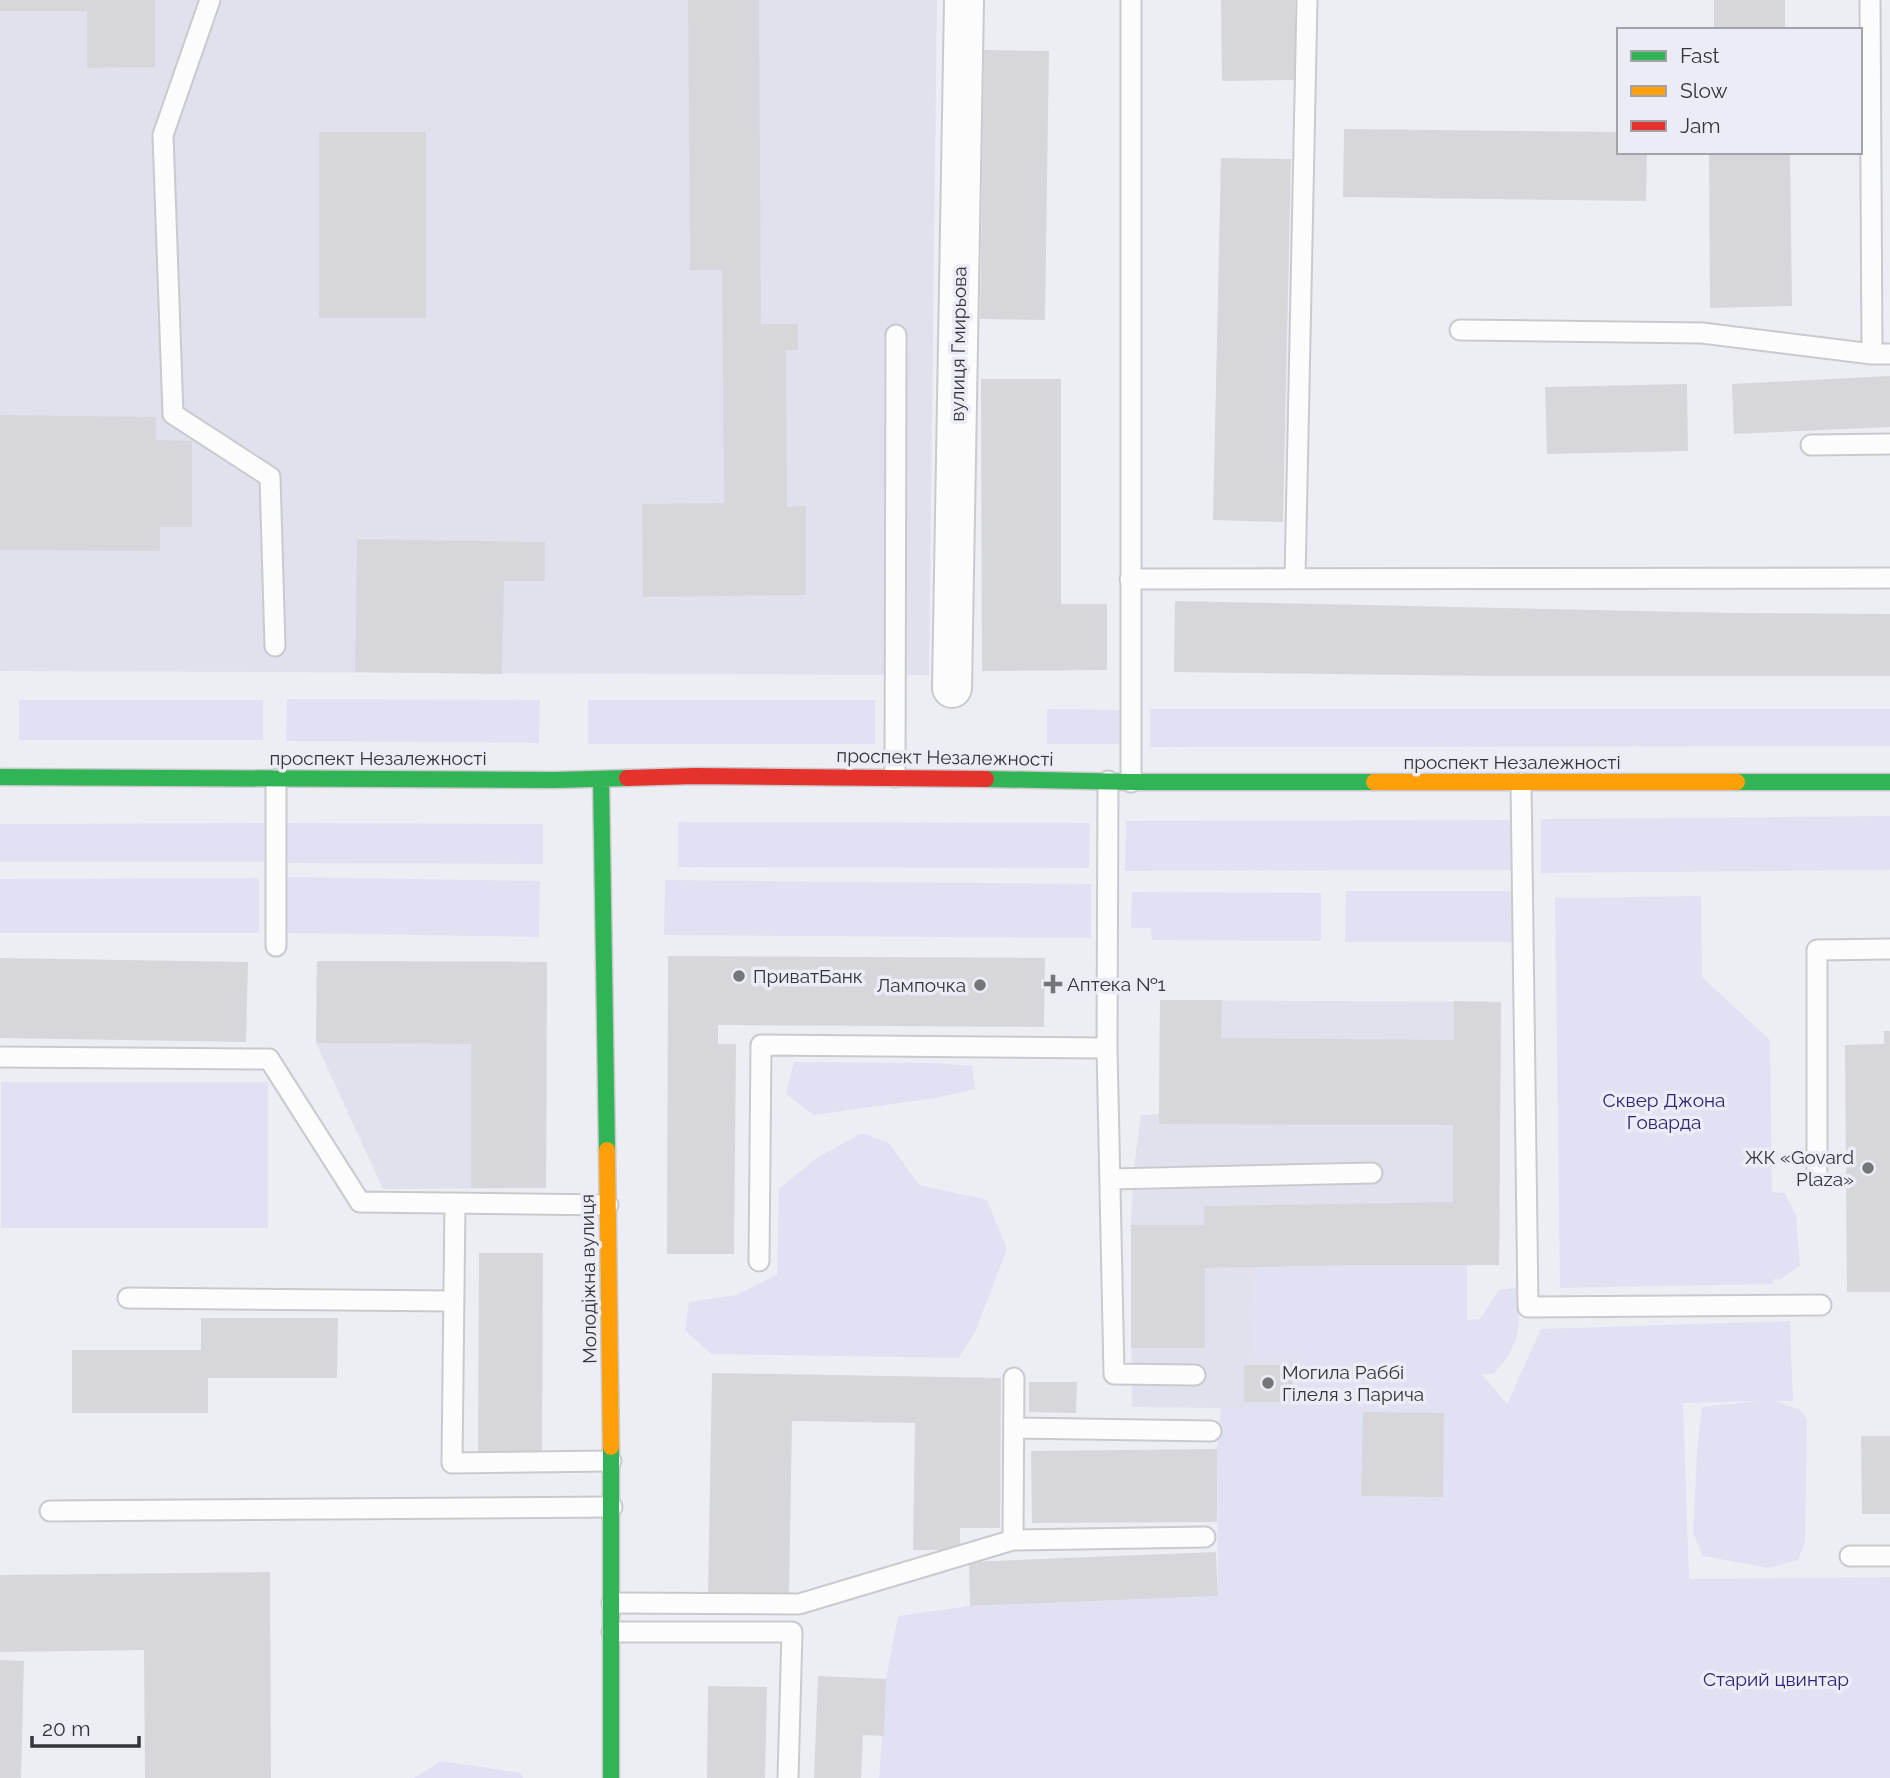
<svg xmlns="http://www.w3.org/2000/svg" width="1890" height="1778" viewBox="0 0 1890 1778" font-family="Raleway,sans-serif">
  <style>
    .built { fill: #e0e1ec }
    .green { fill: #e0e2f4 }
    .building { fill: #d7d7db }
    .lines { fill: none; stroke-linecap: round; stroke-linejoin: round }
    .lane-casing { stroke: #cacace; stroke-width: 23 }
    .street-casing { stroke: #cacace; stroke-width: 42 }
    .fast-casing { stroke: #cacace; stroke-width: 19 }
    .slow-casing { stroke: #cacace; stroke-width: 19 }
    .jam-casing { stroke: #cacace; stroke-width: 19 }
    .lane { stroke: #fcfcfd; stroke-width: 19 }
    .street { stroke: #fcfcfd; stroke-width: 38 }
    .fast { stroke: #30b455; stroke-width: 16 }
    .slow { stroke: #ff9f0a; stroke-width: 16 }
    .jam { stroke: #e5322d; stroke-width: 16 }
    .poi-dot { fill: #757679; stroke: #ebecf5; stroke-width: 2.5 }
    .labels { text-anchor: middle; stroke-width: 7; stroke-linejoin: round; paint-order: stroke }
    .street-label { font-size: 19px; fill: #343538; stroke: #ebecf5 }
    .poi-label { font-size: 19px; fill: #343538; stroke: #ebecf5; text-anchor: start }
    .park-label { font-size: 19px; fill: #2d2475; stroke: #ebecf5 }
  </style>
  <rect width="100%" height="100%" fill="#edeef3"/>
  <path class="built" d="M0 0H937L929 675 0 671Z
    M317 961 547 962 546 1188 383 1189 316 1043Z
    M1160 1000 1501 1002 1499 1265 1256 1267 1254 1358 1299 1357 1298 1409 1132 1407 1131 1225 1134 1167 1141 1115 1159 1114Z"/>
  <path class="green" d="M287 699 540 700 539 743 286 741Z
    M19 700H263V740H19Z
    M588 700H875V744H588Z
    M1047 709 1125 710V744H1047Z
    M1150 709H1890V746L1150 747Z
    M1890 816V870L1541 873V819Z
    M1512 820V870L1125 871 1126 821Z
    M678 822 1090 823 1089 868 678 867Z
    M264 823V862H0V824Z
    M281 823 543 824V864L281 863Z
    M285 877 540 881 539 937 285 933Z
    M259 878V933H0V879Z
    M665 880 1091 884V938L664 935Z
    M1346 891H1513V942H1345Z
    M1132 892 1321 893V941L1152 940 1151 928H1131Z
    M1701 896 1702 977 1770 1040 1772 1192 1785 1193 1796 1216 1800 1266 1779 1280 1774 1279 1773 1284 1560 1288 1555 898Z
    M794 1062 933 1063 972 1066 975 1089 935 1098 814 1115 786 1094Z
    M1 1082H268V1228H1Z
    M862 1133 889 1143 919 1185 987 1200 1007 1249 975 1332 959 1358 711 1354 685 1330 689 1302 736 1295 777 1275 779 1189 815 1159Z
    M1353 1265H1467V1320L1480 1319 1499 1290 1518 1287C1521 1324 1521 1346 1493 1374H1482L1507 1404 1541 1329 1790 1321 1793 1401H1776L1800 1410 1807 1419 1805 1542 1798 1560 1769 1568 1703 1556 1693 1533 1697 1451 1702 1407 1759 1401 1683 1403 1689 1579 1890 1577V1778H879L886 1679 898 1616 970 1606 1218 1596 1217 1449 1221 1408H1298L1299 1357 1254 1358 1256 1267Z
    M441 1761 521 1773 523 1778H414Z"/>
  <path class="building" d="M0 0H155V67L87 68V11H0Z
    M688 0H759L761 324H798V350H786L787 507 806 506V595L643 597 642 504 724 503 722 270H690Z
    M1221 0H1295L1296 80 1222 81Z
    M1714 0H1785V30H1714Z
    M984 50 1049 51 1045 320 980 319Z
    M1344 129 1619 132V152H1647L1646 201 1343 197Z
    M319 132H426V318H319Z
    M1709 152H1790L1792 306 1710 308Z
    M1221 158 1291 159 1283 522 1213 520Z
    M1890 376V427L1734 434 1732 384Z
    M981 379H1061V604H1107V670L982 671Z
    M1687 384 1688 451 1547 454 1545 387Z
    M0 415 156 417V440L192 441V527H160V551L0 550Z
    M357 539 545 542V581H504L502 674 355 672Z
    M1175 601 1735 613 1890 614V676H1497L1174 672Z
    M668 956 1045 958 1044 1027 718 1025V1044H736L734 1254H667Z
    M0 958 248 962 246 1042 0 1038Z
    M317 961 547 962 546 1188H471V1044L316 1043Z
    M1160 1000H1222L1221 1038 1454 1040V1001L1501 1002 1499 1265H1353L1205 1268V1348H1131V1225H1204V1206L1453 1202V1125L1159 1124Z
    M1884 1031H1890V1292H1847L1845 1045 1884 1044Z
    M479 1253H543L542 1461 478 1460Z
    M201 1318H338L337 1378H208V1413H72V1350H201Z
    M1244 1365H1293V1402H1244Z
    M712 1373 1001 1378 1000 1528H960V1550H913L915 1423 792 1421 789 1596 708 1595Z
    M1029 1382H1077L1076 1413 1029 1412Z
    M1363 1412 1444 1413 1443 1497 1361 1496Z
    M1861 1436H1890V1514H1862Z
    M1217 1449V1522L1032 1523 1031 1451Z
    M1216 1552 1218 1596 970 1606 969 1562Z
    M270 1572 271 1778H145L144 1650 0 1652V1575Z
    M0 1660 24 1661 21 1778H0Z
    M818 1676 886 1679 884 1736 863 1735 861 1778H814Z
    M708 1686 767 1687 765 1778H707Z"/>
  <g class="lines">
    <g class="lane-casing">
      <path id="lane" d="M210 0 163 135 173 414 270 477 275 646
        M1870 0 1872 354H1890
        M1460 330 1702 333 1872 354
        M1811 445 1890 444
        M1130 579 1890 578
        M1295 579 1307 0
        M895 777 896 335
        M1108 781 1107 1048 1114 1374 1195 1375
        M1131 782V0
        M1521 783 1528 1307 1821 1305
        M276 946V779
        M0 1057 269 1059 360 1202 608 1205
        M1817 1171V950L1890 949
        M1110 1179 1372 1173
        M455 1203 452 1463 611 1461
        M759 1261 761 1045 1107 1048
        M128 1298 454 1301
        M1014 1428 1211 1431
        M50 1511 612 1507
        M1013 1540 1014 1378
        M1850 1556H1890
        M612 1603 799 1604 1013 1540 1205 1537
        M612 1632H792L788 1778"/>
    </g>
    <g class="street-casing">
      <path id="street" d="M952 688 964 0"/>
    </g>
    <g class="fast-casing">
      <path id="fast" d="M0 777 555 780 627 778
        M601 779 607 1150
        M986 779 1131 782H1374
        M1737 782H1890
        M611 1778V1447"/>
    </g>
    <g class="slow-casing">
      <path id="slow" d="M1374 782H1737
        M607 1150 611 1447"/>
    </g>
    <g class="jam-casing">
      <path id="jam" d="M627 778 695 776 986 779"/>
    </g>
    <use href="#lane" class="lane"/>
    <use href="#street" class="street"/>
    <use href="#fast" class="fast"/>
    <use href="#slow" class="slow"/>
    <use href="#jam" class="jam"/>
  </g>
  <g class="poi-dot">
    <circle cx="739" cy="976" r="7"/>
    <path d="M1049.5 973.5h7v7h7v7h-7v7h-7v-7h-7v-7h7z"/>
    <circle cx="980" cy="985" r="7"/>
    <circle cx="1868" cy="1168" r="7"/>
    <circle cx="1268" cy="1383" r="7"/>
  </g>
  <g class="labels">
    <g class="street-label">
      <text transform="translate(958 344) rotate(-89)" y="7">вулиця Гмирьова</text>
      <text transform="translate(945 757) rotate(1)" y="7">проспект Незалежності</text>
      <text x="378" y="765">проспект Незалежності</text>
      <text x="1512" y="769">проспект Незалежності</text>
      <text transform="translate(588 1279) rotate(-91)" y="7">Молодіжна вулиця</text>
    </g>
    <g class="poi-label">
      <text x="753" y="983">ПриватБанк</text>
      <text x="1067" y="991">Аптека №1</text>
      <text x="966" y="992" text-anchor="end">Лампочка</text>
      <text x="1854" y="1164" text-anchor="end">ЖК «Govard<tspan x="1854" dy="22">Plaza»</tspan></text>
      <text x="1282" y="1379">Могила Раббі<tspan x="1282" dy="22">Гілеля з Парича</tspan></text>
    </g>
    <g class="park-label">
      <text x="1664" y="1107">Сквер Джона<tspan x="1664" dy="22">Говарда</tspan></text>
      <text x="1776" y="1686">Старий цвинтар</text>
    </g>
  </g>
  <rect x="1617" y="28" width="245" height="126" fill="#ebecf5" stroke="#a2a3a9" stroke-width="2"/>
  <rect x="1631" y="51" width="35" height="10" fill="#30b455" stroke="#a2a3a9" stroke-width="2"/>
  <text x="1680" y="63" font-size="21" fill="#343538">Fast</text>
  <rect x="1631" y="86" width="35" height="10" fill="#ff9f0a" stroke="#a2a3a9" stroke-width="2"/>
  <text x="1680" y="98" font-size="21" fill="#343538">Slow</text>
  <rect x="1631" y="121" width="35" height="10" fill="#e5322d" stroke="#a2a3a9" stroke-width="2"/>
  <text x="1680" y="133" font-size="21" fill="#343538">Jam</text>
  <path d="M32 1736v10h107v-10" fill="none" stroke="#343538" stroke-width="3.5"/>
  <text x="42" y="1736" font-size="21" fill="#343538" stroke="#ebecf5" stroke-width="5" paint-order="stroke">20 m</text>
</svg>
